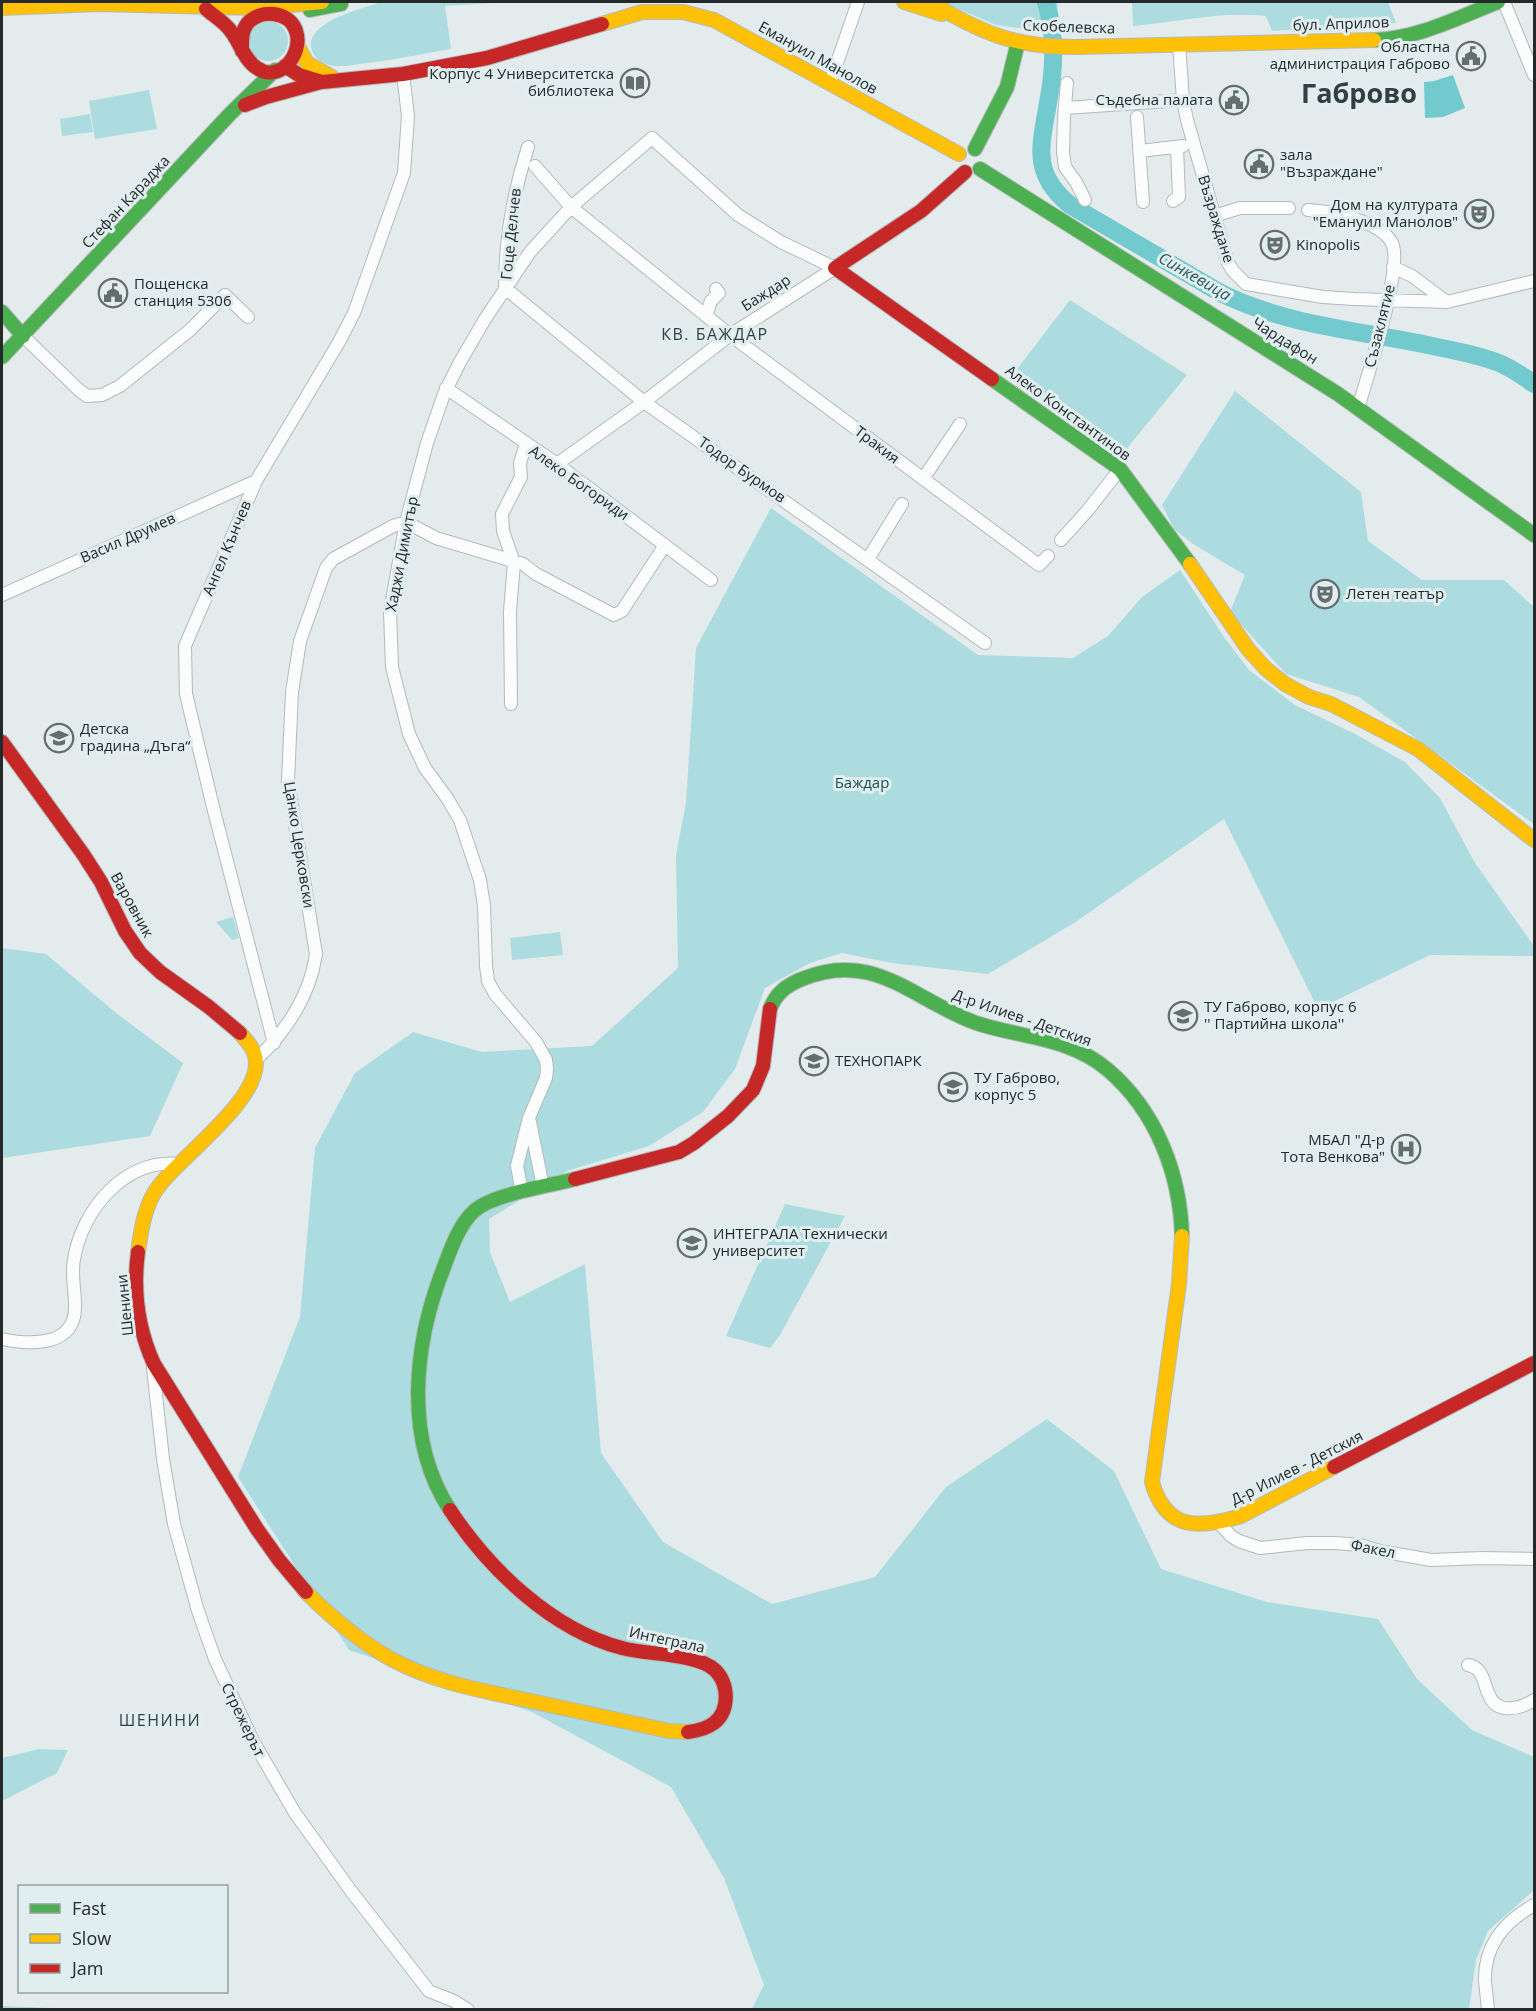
<svg xmlns="http://www.w3.org/2000/svg" width="1536" height="2011" viewBox="0 0 1536 2011" font-family="'Open Sans',sans-serif">
  <style>
    .green { fill: #acdcdf }
    .water { fill: #72c9ce }
    .lines { fill: none; stroke-linecap: round; stroke-linejoin: round }
    .river { stroke: #72c9ce; stroke-width: 18 }
    .street-casing { stroke: #b4b9ba; stroke-width: 14 }
    .fast-casing { stroke: #b4b9ba; stroke-width: 16 }
    .slow-casing { stroke: #b4b9ba; stroke-width: 16 }
    .jam-casing { stroke: #b4b9ba; stroke-width: 16 }
    .street { stroke: #fbfcfc; stroke-width: 12 }
    .fast { stroke: #4caf50; stroke-width: 14 }
    .slow { stroke: #ffc107; stroke-width: 14 }
    .jam { stroke: #c62828; stroke-width: 14 }
    .labels { text-anchor: middle; stroke-width: 6; stroke-linejoin: round; paint-order: stroke }
    .street-label { font-size: 15px; fill: #242929; stroke: #e1eeef }
    .poi-label { font-size: 15px; fill: #242929; stroke: #e1eeef; text-anchor: start }
    .park-label { font-size: 15px; fill: #1a4d50; stroke: #e1eeef }
    .water-label { font-size: 16px; font-style: italic; fill: #275a5d; stroke: #e1eeef }
    .neighbourhood-label { font-size: 16px; letter-spacing: 1.5px; fill: #353f40; stroke: #e1eeef }
    .town-label { font-size: 27px; font-weight: bold; fill: #353f40; stroke: #e1eeef }
  </style>
  <rect width="100%" height="100%" fill="#e4ebec"/>
  <path class="green" d="M382 2H512L445 6 451 49C420 54 390 61 359 64 352 65 344 67 336 66 328 66 317 61 313 53 299 23 363 8 382 2Z
    M942 2H1058L1056 29H1026L996 25Z
    M1132 2H1388L1396 23 1272 31 1266 16C1222 11 1177 22 1133 26Z
    M248 41a20 20 0 1 1 40 0a20 20 0 1 1-40 0Z
    M149 90 157 129 95 139 89 101Z
    M90 114 93 132 62 136 60 119Z
    M1070 300 1187 375 1119 458 1011 377Z
    M1235 391 1361 492 1368 541 1422 580H1504L1534 607V824L1359 697 1286 674 1230 612 1245 575 1193 544 1174 529 1162 505Z
    M771 508 978 655 1073 658 1108 636 1142 597 1180 570 1224 637 1249 670 1295 705 1355 734 1405 762 1440 798 1475 863 1534 946V956L1430 955 1318 1009 1224 819 1074 923 988 974 892 963 842 953 810 963 765 988 735 1069 703 1112 649 1146 567 1171 489 1219 490 1252 510 1302 585 1264 601 1453 663 1542 772 1604 875 1577 946 1487 1047 1419 1114 1471 1161 1569 1267 1602 1378 1619 1417 1679 1472 1730 1534 1757V1890L1488 1931 1476 1960 1469 2009H752L764 1985 724 1878 671 1787 532 1712 349 1650 238 1477 300 1317 315 1148 355 1073 413 1032 482 1052 592 1046 678 968 676 855 686 803 696 648Z
    M233 917 239 938 232 940 216 922Z
    M560 932 563 955 512 960 510 938Z
    M2 948 46 954 116 1013 183 1063 150 1136 2 1158Z
    M785 1204 845 1216 780 1335 770 1348 726 1336Z
    M39 1749 68 1750 57 1773 2 1801V1758Z
    M2 2006 79 2009H80L2 2010Z"/>
  <path class="water" d="M1453 75 1465 108 1443 117 1425 118 1424 82 1434 81Z"/>
  <g class="lines">
    <path class="river" d="M1046 2C1055 33 1055 65 1049 97 1042 142 1029 172 1070 205L1219 292C1285 326 1365 331 1437 347 1457 351 1479 355 1499 363 1511 368 1523 376 1534 384"/>
    <g class="street-casing">
      <path id="street" d="M1504 2 1534 75
        M1179 44 1183 100 1187 120 1228 263 1233 271 1246 284 1323 297 1354 299 1447 302 1534 281
        M830 83 858 2
        M1067 83 1064 117 1063 152 1065 167 1076 182 1085 200
        M1065 108 1183 100
        M1137 117 1143 202
        M528 147C513 193 505 239 505 288L644 402 985 643
        M1140 151 1183 146
        M535 166 571 207 730 335 1039 565 1048 556
        M1173 201 1179 197 1177 147
        M1308 210C1330 211 1381 221 1392 243 1404 267 1366 379 1358 409
        M1214 216 1240 208H1289
        M1393 267 1412 276 1447 302
        M706 316 711 301 719 293 716 289
        M23 336 80 391 87 396 102 395 120 386 190 330 225 295 248 317
        M446 388 557 464 711 580
        M557 464 644 402 730 335 835 268
        M923 479 960 424
        M1061 540 1088 510 1120 469
        M868 559 902 504
        M2 595 256 481
        M511 704 510 611 514 563 503 531 502 514 521 477 520 463 526 444
        M274 1043 213 807 186 694 185 646 256 481 339 342 354 313 404 173 408 116 403 74
        M257 1059C287 1030 310 996 316 954L288 781 292 692 300 641 326 568 333 559 393 526 406 522 436 538 523 564 536 574 614 615 622 611 665 545
        M530 1122 543 1187
        M522 1192 517 1166 529 1118 546 1078 547 1069 546 1060 536 1042 495 994 488 981 486 966 484 906 480 880 460 820 447 798 425 768 409 734 392 667 390 612 406 522 427 443 444 394 460 362 485 319 530 252 571 207 652 138 738 215 781 242 835 268
        M2 1339C30 1345 77 1347 75 1305 75 1289 71 1275 74 1259 82 1210 125 1158 179 1164
        M153 1368 163 1459 174 1524 198 1611 215 1659 253 1741 295 1813 351 1891 429 1991 454 2001 468 2010
        M1219 1523 1231 1536 1239 1541 1260 1548 1307 1543H1335L1360 1545 1380 1551 1431 1560 1482 1558 1534 1559
        M1468 1665C1484 1668 1483 1683 1489 1695 1497 1715 1520 1709 1534 1700
        M1488 2010C1487 2000 1486 1990 1485 1981 1484 1945 1504 1922 1534 1905"/>
    </g>
    <g class="fast-casing">
      <path id="fast" d="M310 10 341 4
        M1374 40C1417 39 1459 17 1498 2
        M975 149 1007 87 1018 42
        M980 169 1338 394 1534 535
        M2 312 23 336
        M2 357 230 114 275 70
        M992 379 1120 469 1190 564
        M770 1009C776 993 787 985 802 979 874 949 913 1000 976 1023 1021 1038 1070 1037 1108 1070 1156 1111 1180 1173 1182 1236
        M450 1510C403 1438 414 1343 444 1267 451 1248 459 1225 474 1211 493 1194 549 1186 575 1179"/>
    </g>
    <g class="slow-casing">
      <path id="slow" d="M904 2 941 14
        M929 2C984 33 1011 47 1076 47L1374 40
        M2 8 98 4 260 8 322 2
        M602 24 642 12H683L714 20 959 154
        M298 47 307 63 332 77
        M1190 564 1248 649 1266 669 1285 684 1309 697 1331 704 1418 749 1534 840
        M1182 1236 1179 1284 1152 1482C1166 1531 1199 1529 1241 1516L1334 1467
        M138 1252C141 1230 145 1203 159 1186 181 1156 266 1096 255 1056 253 1047 246 1040 240 1033
        M306 1592C332 1618 359 1641 391 1659 437 1684 490 1692 540 1703 583 1712 626 1722 669 1731L688 1732"/>
    </g>
    <g class="jam-casing">
      <path id="jam" d="M206 9C214 16 224 22 230 30 240 42 244 60 257 68 279 84 304 54 296 31 290 11 259 8 247 24 241 32 242 42 242 51
        M285 66 299 75 322 82 403 74 487 58 602 24
        M245 105 266 97 321 82
        M965 172 921 211 835 268 992 379
        M2 742 83 854 101 882 125 931 140 953 160 972 209 1007 240 1033
        M575 1179 679 1152 694 1143 728 1116 753 1090 763 1066 770 1009
        M138 1252C133 1290 138 1329 154 1364L257 1529 279 1560 306 1592
        M1334 1467 1534 1363
        M450 1510C489 1569 552 1630 622 1648 647 1655 696 1653 715 1670 729 1684 730 1710 714 1723 706 1729 697 1731 688 1732"/>
    </g>
    <use href="#street" class="street"/>
    <use href="#fast" class="fast"/>
    <use href="#slow" class="slow"/>
    <use href="#jam" class="jam"/>
  </g>
  <defs>
    <g id="civic-ring" transform="scale(1.5)"><circle r="9.5" fill="#e1eeef" stroke="#676d6d" stroke-width="1.5"/><path d="M-.6-6.5H3V-4.5H.6V-3L4-1V1h2V6H-6V1h2V-1L-.6-3ZM-1.2 2.5V6h2.4V2.5Z" fill="#676d6d"/></g>
    <g id="library-ring" transform="scale(1.5)"><circle r="9.5" fill="#e1eeef" stroke="#676d6d" stroke-width="1.5"/><path d="M-6-4Q-3-5.5-.7-3.5V5Q-3 3-6 4ZM6-4Q3-5.5 .7-3.5V5Q3 3 6 4Z" fill="#676d6d"/></g>
    <g id="theatre-ring" transform="scale(1.5)"><circle r="9.5" fill="#e1eeef" stroke="#676d6d" stroke-width="1.5"/><path d="M-5-5.5Q0-4 5-5.5V0Q5 5 0 6Q-5 5-5 0ZM-3.3-2.5H-1v1.5H-3.3ZM1-2.5H3.3v1.5H1ZM-2.8 1Q0 5.5 2.8 1Z" fill="#676d6d"/></g>
    <g id="school-ring" transform="scale(1.5)"><circle r="9.5" fill="#e1eeef" stroke="#676d6d" stroke-width="1.5"/><path d="M0-5L7-2L0 1L-7-2ZM-4 1L0 2.5L4 1V4Q0 6-4 4Z" fill="#676d6d"/></g>
    <g id="university-ring" transform="scale(1.5)"><circle r="9.5" fill="#e1eeef" stroke="#676d6d" stroke-width="1.5"/><path d="M0-5L7-2L0 1L-7-2ZM-4 1L0 2.5L4 1V4Q0 6-4 4Z" fill="#676d6d"/></g>
    <g id="hospital-ring" transform="scale(1.5)"><circle r="9.5" fill="#e1eeef" stroke="#676d6d" stroke-width="1.5"/><path d="M-5-5h3v3.5h4V-5h3V5h-3V1.5h-4V5h-3Z" fill="#676d6d"/></g>
  </defs>
  <g fill-rule="evenodd">
    <use href="#civic-ring" x="1471" y="56"/>
    <use href="#library-ring" x="635" y="83"/>
    <use href="#civic-ring" x="1234" y="100"/>
    <use href="#civic-ring" x="1259" y="164"/>
    <use href="#theatre-ring" x="1479" y="214"/>
    <use href="#theatre-ring" x="1275" y="245"/>
    <use href="#civic-ring" x="113" y="293"/>
    <use href="#theatre-ring" x="1325" y="594"/>
    <use href="#school-ring" x="59" y="738"/>
    <use href="#university-ring" x="1183" y="1016"/>
    <use href="#university-ring" x="814" y="1061"/>
    <use href="#university-ring" x="953" y="1087"/>
    <use href="#hospital-ring" x="1406" y="1149"/>
    <use href="#university-ring" x="692" y="1243"/>
  </g>
  <g class="labels">
    <g class="street-label">
      <text transform="translate(1341 24) rotate(-2)" y="5">бул. Априлов</text>
      <text transform="translate(1069 27) rotate(2)" y="5">Скобелевска</text>
      <text transform="translate(818 58) rotate(29)" y="5">Емануил Манолов</text>
      <text transform="translate(126 202) rotate(-47)" y="5">Стефан Караджа</text>
      <text transform="translate(1216 219) rotate(73)" y="5">Възраждане</text>
      <text transform="translate(511 234) rotate(-84)" y="5">Гоце Делчев</text>
      <text transform="translate(766 293) rotate(-32)" y="5">Баждар</text>
      <text transform="translate(1380 326) rotate(-76)" y="5">Съзаклятие</text>
      <text transform="translate(1285 341) rotate(32)" y="5">Чардафон</text>
      <text transform="translate(1068 413) rotate(36)" y="5">Алеко Константинов</text>
      <text transform="translate(877 445) rotate(37)" y="5">Тракия</text>
      <text transform="translate(742 470) rotate(35)" y="5">Тодор Бурмов</text>
      <text transform="translate(579 483) rotate(35)" y="5">Алеко Богориди</text>
      <text transform="translate(128 538) rotate(-24)" y="5">Васил Друмев</text>
      <text transform="translate(227 548) rotate(-67)" y="5">Ангел Кънчев</text>
      <text transform="translate(402 554) rotate(-79)" y="5">Хаджи Димитър</text>
      <text transform="translate(299 845) rotate(81)" y="5">Цанко Церковски</text>
      <text transform="translate(132 905) rotate(61)" y="5">Варовник</text>
      <text transform="translate(1022 1018) rotate(19)" y="5">Д-р Илиев - Детския</text>
      <text transform="translate(125 1305) rotate(-96)" y="5">Шенини</text>
      <text transform="translate(1297 1468) rotate(-27)" y="5">Д-р Илиев - Детския</text>
      <text transform="translate(1373 1549) rotate(11)" y="5">Факел</text>
      <text transform="translate(667 1640) rotate(12)" y="5">Интеграла</text>
      <text transform="translate(243 1720) rotate(64)" y="5">Стрежерът</text>
    </g>
    <g class="poi-label">
      <text x="1450" y="52" text-anchor="end">Областна<tspan x="1450" dy="17">администрация Габрово</tspan></text>
      <text x="614" y="79" text-anchor="end">Корпус 4 Университетска<tspan x="614" dy="17">библиотека</tspan></text>
      <text x="1213" y="105" text-anchor="end">Съдебна палата</text>
      <text x="1280" y="160">зала<tspan x="1280" dy="17">"Възраждане"</tspan></text>
      <text x="1458" y="210" text-anchor="end">Дом на културата<tspan x="1458" dy="17">"Емануил Манолов"</tspan></text>
      <text x="1296" y="250">Kinopolis</text>
      <text x="134" y="289">Пощенска<tspan x="134" dy="17">станция 5306</tspan></text>
      <text x="1346" y="599">Летен театър</text>
      <text x="80" y="734">Детска<tspan x="80" dy="17">градина „Дъга“</tspan></text>
      <text x="1204" y="1012">ТУ Габрово, корпус 6<tspan x="1204" dy="17">'' Партийна школа''</tspan></text>
      <text x="835" y="1066">ТЕХНОПАРК</text>
      <text x="974" y="1083">ТУ Габрово,<tspan x="974" dy="17">корпус 5</tspan></text>
      <text x="1385" y="1145" text-anchor="end">МБАЛ "Д-р<tspan x="1385" dy="17">Тота Венкова"</tspan></text>
      <text x="713" y="1239">ИНТЕГРАЛА Технически<tspan x="713" dy="17">университет</tspan></text>
    </g>
    <g class="park-label">
      <text x="862" y="788">Баждар</text>
    </g>
    <g class="water-label">
      <text transform="translate(1195 276) rotate(30)" y="6">Синкевица</text>
    </g>
    <g class="neighbourhood-label">
      <text x="715" y="340">КВ. БАЖДАР</text>
      <text x="160" y="1726">ШЕНИНИ</text>
    </g>
    <g class="town-label">
      <text x="1359" y="103">Габрово</text>
    </g>
  </g>
  <rect width="1536" height="2011" fill="none" stroke="#242929" stroke-width="6"/>
  <rect x="18" y="1885" width="210" height="108" fill="#e1eeef" stroke="#959fa0" stroke-width="1.5"/>
  <rect x="30" y="1904" width="30" height="9" fill="#4caf50" stroke="#959fa0" stroke-width="1.5"/>
  <text x="72" y="1915" font-size="18" fill="#242929">Fast</text>
  <rect x="30" y="1934" width="30" height="9" fill="#ffc107" stroke="#959fa0" stroke-width="1.5"/>
  <text x="72" y="1945" font-size="18" fill="#242929">Slow</text>
  <rect x="30" y="1964" width="30" height="9" fill="#c62828" stroke="#959fa0" stroke-width="1.5"/>
  <text x="72" y="1975" font-size="18" fill="#242929">Jam</text>
</svg>
